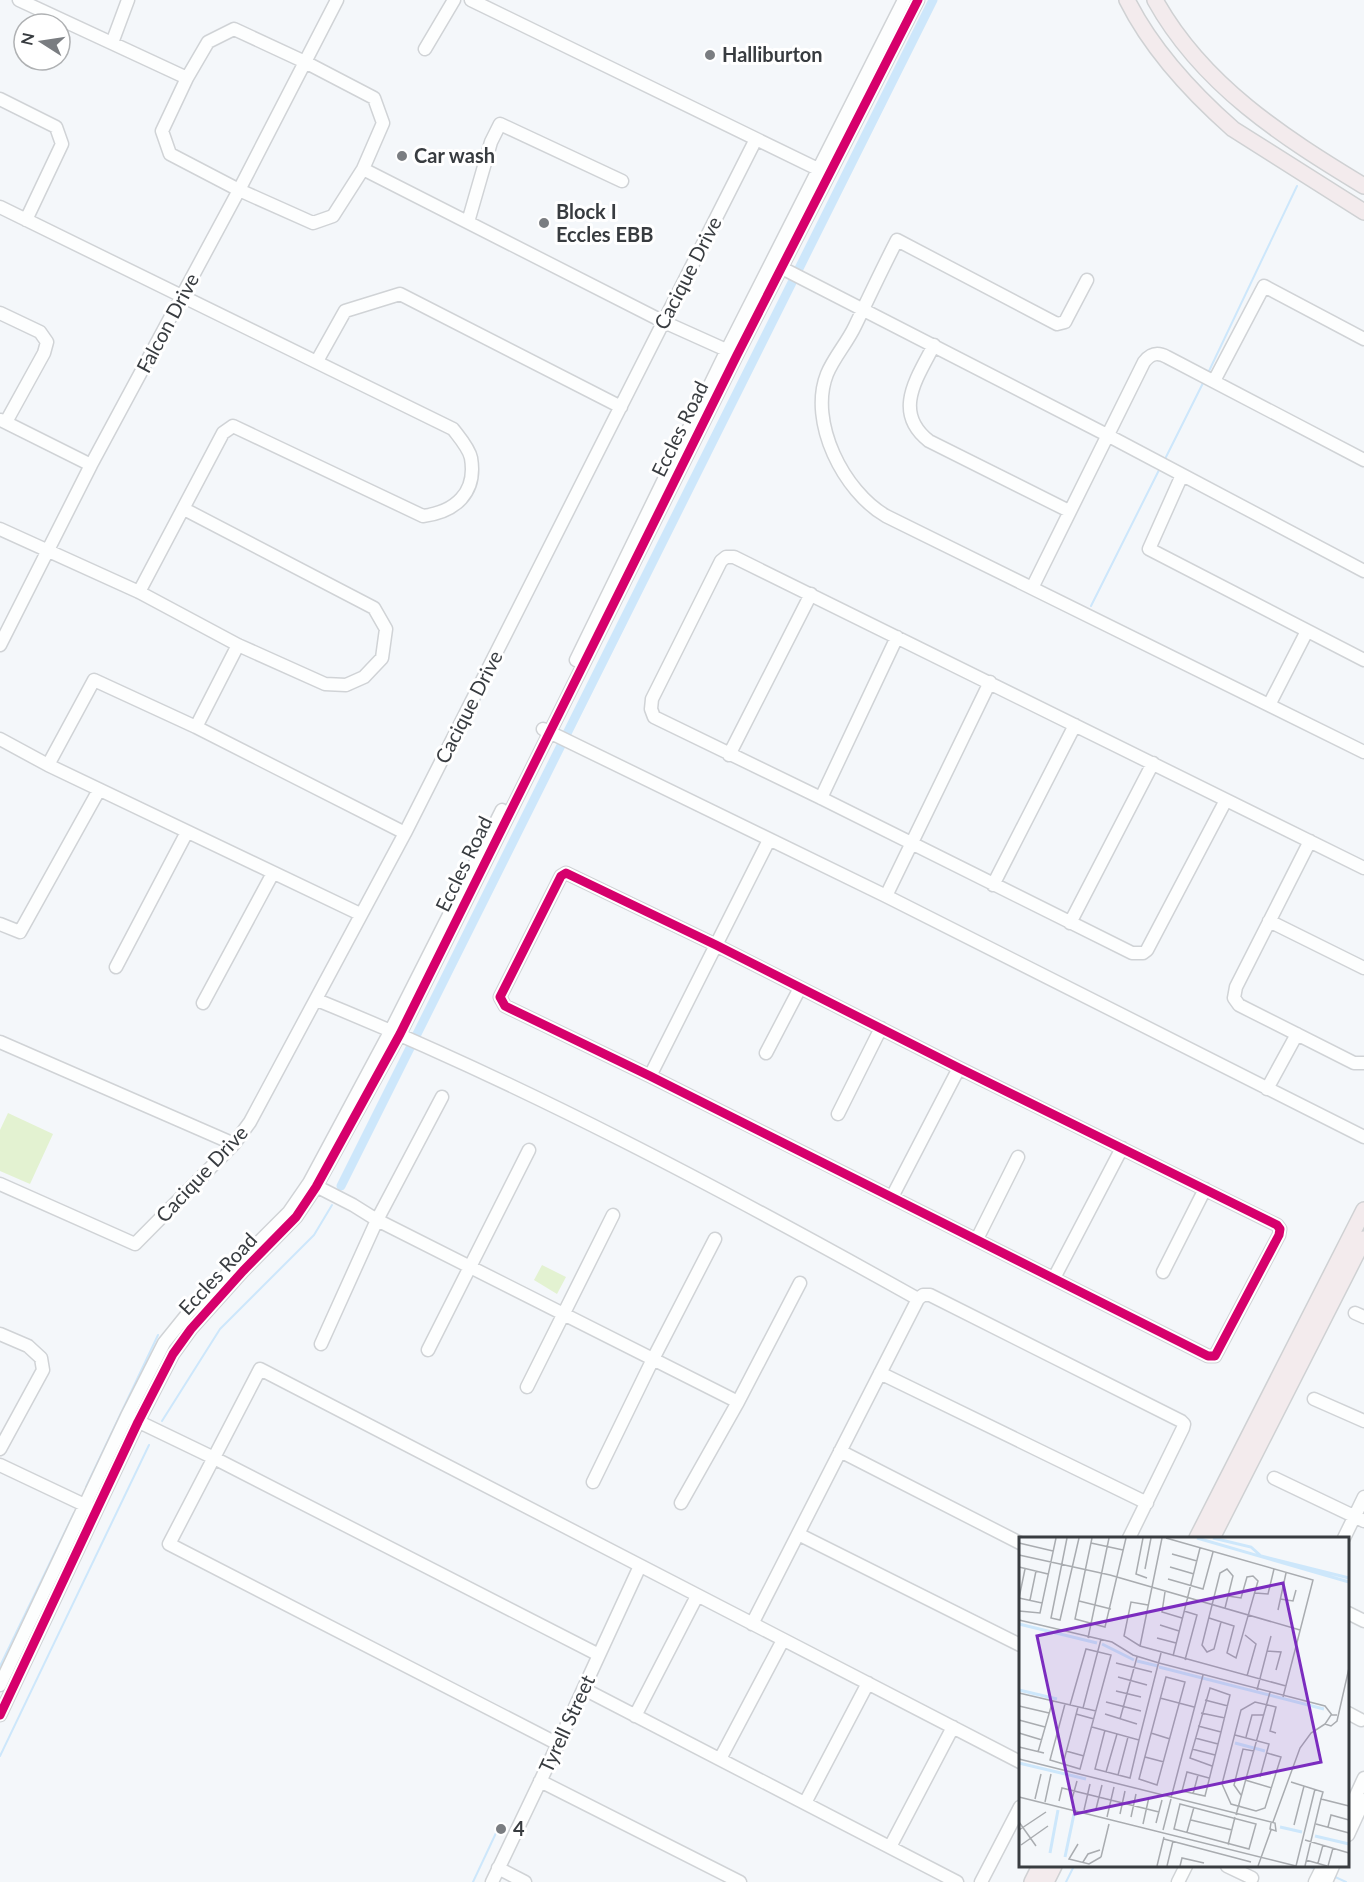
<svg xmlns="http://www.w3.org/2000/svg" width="1364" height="1882" viewBox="0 0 1364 1882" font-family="Lato,sans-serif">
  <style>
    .park { fill: #e3f2d1 }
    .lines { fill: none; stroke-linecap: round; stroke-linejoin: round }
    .stream { stroke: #cde7fb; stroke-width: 2 }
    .canal { stroke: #cde7fb; stroke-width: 9 }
    .minor-casing { stroke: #d0d3d6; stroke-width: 15 }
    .major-casing { stroke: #cfd1d3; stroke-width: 18 }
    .minor { stroke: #fdfefe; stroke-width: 12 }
    .major { stroke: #f3ebed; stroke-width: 15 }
    .cycleway-casing { stroke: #fff; stroke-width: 13 }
    .cycleway { stroke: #d6006c; stroke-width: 9 }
    .poi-dot { fill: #7a7d81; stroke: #fff; stroke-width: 2 }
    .labels { text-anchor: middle; stroke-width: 6; stroke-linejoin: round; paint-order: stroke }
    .poi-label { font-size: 20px; font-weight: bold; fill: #383c40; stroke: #fff; text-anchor: start }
    .street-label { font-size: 20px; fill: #383c40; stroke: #fff }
    .inset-river { fill: none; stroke: #cde7fb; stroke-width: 3 }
    .inset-road { fill: none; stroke: #a9acb0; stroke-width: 1.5 }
    .view { fill: #7b2cbf; fill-opacity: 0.15; stroke: #7b2cbf; stroke-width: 3 }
    .inset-edge { fill: none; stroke: #383c40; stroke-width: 3 }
  </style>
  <rect width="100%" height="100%" fill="#f4f7fa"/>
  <path class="park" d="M8 1113 53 1134 30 1184 0 1171V1130Z
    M542 1265 566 1277 557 1294 534 1280Z"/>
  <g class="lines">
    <path class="stream" d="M1209 371 1297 186
      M1164 461 1203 383
      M1091 606 1160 468
      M162 1421 220 1329 314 1235 332 1205
      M86 1487 158 1335
      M0 1666 74 1513
      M0 1756 149 1445
      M1308 1866 1318 1870
      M1333 1876 1346 1882
      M473 1882 496 1833
      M1066 1882 1074 1866"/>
    <path class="canal" d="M417 1034 933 0
      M341 1186 412 1044"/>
    <g class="minor-casing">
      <path id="minor" d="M19 0 187 78
        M471 0 826 173
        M234 29 305 62 374 98 383 123 363 169 333 216 313 223 239 190 170 154 162 131 187 78 208 42Z
        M112 43 128 0
        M425 49 454 0
        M0 99 56 127 62 144 26 220
        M363 169 664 322 733 353
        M0 207 453 429C459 437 469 448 471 458 477 493 455 512 423 516L233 426 223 433 139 592
        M468 222 491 142 500 124 622 181
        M776 265 1107 435 1364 571
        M1087 280 1067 318 1065 322 1057 324 897 240C882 269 869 297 855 326 847 343 834 357 827 374 808 422 844 492 886 516L1364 752
        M0 313 40 332 47 342 44 353 6 422
        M934 345C917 378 892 412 929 441L1069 511
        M317 361 345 311 400 294 621 407
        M1214 381 1264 286 1364 339
        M1 420 91 465
        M1182 475 1149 549 1364 660
        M0 529 139 592 238 645 325 684 346 685 364 677 382 658 386 629 374 608 184 509
        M1032 588 1144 362C1151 353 1158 352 1167 357L1364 460
        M0 645 91 465 239 190 337 0
        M576 660 727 350 904 0
        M1269 705 1307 631
        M196 727 238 645
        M543 729 886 896 1364 1137
        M0 739 48 765 360 914
        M729 755 811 594
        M48 765 94 680 196 727 405 833
        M821 798 897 637
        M1226 800 1147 950 1143 953H1132L821 798 654 717 651 709 652 699 721 561 726 557H734L1364 868
        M1310 841 1236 987 1234 998 1239 1005 1354 1063H1364
        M566 873 716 945 959 1068 1277 1225 1280 1229 1279 1235 1215 1356H1208L650 1076 505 1006 500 997 561 876Z
        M993 885 1075 725
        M886 896 990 682
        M1269 921 1364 968
        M1070 923 1153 763
        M0 924 20 932 99 790
        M116 967 187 832
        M317 1000C524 1084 723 1190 918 1299
        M203 1003 273 873
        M0 1042 234 1144
        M766 1053 800 988
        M650 1076 769 840
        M1267 1089 1297 1034
        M838 1114 881 1028
        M0 1184 135 1244 234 1144 250 1122 405 833 756 139
        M312 1184 353 1205 377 1220 738 1402
        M892 1197 959 1068
        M977 1239 1018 1157
        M1163 1272 1205 1189
        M1054 1278 1122 1148
        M1355 1313 1364 1317
        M0 1334 28 1346 41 1358 43 1370 0 1449
        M321 1344 377 1220 442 1097
        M428 1350 529 1150
        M880 1373 1147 1503
        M527 1387 613 1215
        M1314 1399 1364 1421
        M131 1418 214 1458 599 1655
        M840 1451 1020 1543
        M0 1465 93 1509
        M1274 1478 1364 1521
        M593 1482 653 1359 715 1239
        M681 1503 738 1402 800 1283
        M798 1534 1020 1645
        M1344 1538 1364 1497
        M1348 1613 1364 1621
        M752 1624 918 1299 923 1295H930L1181 1421 1184 1424 1183 1428 1129 1538
        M0 1685 127 1416 164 1343 189 1312 289 1212 309 1183 391 1030 502 810
        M584 1689 957 1882
        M1348 1713 1361 1720
        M0 1715 138 1422 173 1354 191 1329 243 1271 296 1217 316 1187 400 1034 737 355 918 0
        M635 1716 697 1596
        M558 1744 169 1544 260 1369 1020 1762
        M720 1759 783 1640
        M540 1781 740 1882
        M805 1803 868 1683
        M1348 1813 1364 1778
        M1348 1835 1364 1800
        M890 1847 953 1727
        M1227 1866 1252 1878
        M498 1868 525 1882
        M492 1882 558 1744 640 1566
        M981 1882 1020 1807
        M1178 1882 1186 1866
        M1315 1882 1323 1866
        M1326 1882 1333 1866"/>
    </g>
    <g class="major-casing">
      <path id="major" d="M1127 0C1152 50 1191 92 1233 129L1364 212
        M1155 0C1202 85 1283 137 1364 186
        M1197 1538 1364 1210
        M1212 1538 1364 1239
        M1032 1882 1040 1866
        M1046 1882 1054 1866"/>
    </g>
    <use href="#minor" class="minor"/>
    <use href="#major" class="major"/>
    <g class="cycleway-casing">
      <path id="cycleway" d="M566 873 716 945 959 1068 1277 1225 1280 1229 1279 1235 1215 1356H1208L650 1076 505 1006 500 997 561 876Z
        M0 1715 138 1422 173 1354 191 1329 243 1271 296 1217 316 1187 400 1034 737 355 918 0"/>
    </g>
    <use href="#cycleway" class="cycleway"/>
  </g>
  <g class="poi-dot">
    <circle cx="710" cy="55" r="6"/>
    <circle cx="402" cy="156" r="6"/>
    <circle cx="544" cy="223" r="6"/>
    <circle cx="501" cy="1829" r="6"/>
  </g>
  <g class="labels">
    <g class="poi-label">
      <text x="722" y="62">Halliburton</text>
      <text x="414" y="163">Car wash</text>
      <text x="556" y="219">Block I<tspan x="556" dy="23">Eccles EBB</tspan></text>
      <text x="513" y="1836">4</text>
    </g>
    <g class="street-label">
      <text transform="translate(688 273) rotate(-63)" y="7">Cacique Drive</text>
      <text transform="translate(168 323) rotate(-62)" y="7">Falcon Drive</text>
      <text transform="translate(680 429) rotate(-64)" y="7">Eccles Road</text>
      <text transform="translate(469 707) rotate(-63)" y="7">Cacique Drive</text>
      <text transform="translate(464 864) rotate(-64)" y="7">Eccles Road</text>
      <text transform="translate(202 1174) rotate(-47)" y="7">Cacique Drive</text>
      <text transform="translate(218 1274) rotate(-47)" y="7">Eccles Road</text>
      <text transform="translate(567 1724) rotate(-65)" y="7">Tyrell Street</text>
    </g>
  </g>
  <g transform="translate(1019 1537)">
    <rect width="330" height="330" fill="#f4f7fa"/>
    <path class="inset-river" d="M178 1 330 45M194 1 232 10 242 19 330 41M0 87 78 106M83 107 115 123M118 124 139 129M140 130 305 172M0 153 38 162M216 206 246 214M0 226 67 242M261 290 283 295M296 299 330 307M31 316 39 273M46 320 55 277"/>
    <path class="inset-road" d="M48 1 32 81 41 83 60 1M73 1 56 82 86 90 107 1M124 1 117 37 128 41M147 1 294 43 264 160M0 6 34 14M72 6 104 13M153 17 178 24M0 18 91 38 281 93M0 30 29 37M151 30 175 37M126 32 132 1M149 42 184 52 194 15M146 55 143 75 163 81M236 56 249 57 255 32M0 61 6 32M0 61 23 66M261 62 274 64 277 53M11 63 17 34M60 64 92 72M129 68 112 65 105 99 121 109 267 149M259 73 267 36M0 74 21 76 37 1M165 74 178 78 166 123M190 81 215 89 208 116 217 121 239 44 234 39 228 40 222 61 209 59M0 83 93 105 114 118 140 126 306 169 313 178M202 85 195 112 188 115 183 108 201 36 208 32 214 39 206 71M141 88 160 94M226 98 237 107 228 139M69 101 90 1M138 101 157 106M121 109 143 1M248 114 262 115 257 133M154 119 181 11M97 126 133 135M99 140 128 148M147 140 166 145 138 248 120 242ZM238 153 252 99M97 154 122 160M0 156 77 174M141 161 175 170M186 163 209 169M87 165 122 174M46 167 31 223 61 232 92 118 67 112 51 168M0 169 30 176M64 171 82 102M182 176 206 181M57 177 75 182M86 177 118 187M318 178H312L306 187 312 189 318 184 330 131M101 182 118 120M0 183 26 190M179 189 202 195M73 190 120 203 111 241 76 232 86 193M0 196 23 203M132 196 151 202M216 198 250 207 241 240M227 200 233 178H245M176 201 199 207M120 203 142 116M0 210 25 216M173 212 196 218M47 214 65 219M19 215 34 163M248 216 262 220 246 271 237 274 212 267 203 247 222 173 236 165 257 170 251 194 257 196M126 220 145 225M0 222 256 286 257 294 251 292 252 286M44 227 59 170M87 235 98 197M99 238 109 200M190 241 168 235 163 254 186 259 202 195 211 158 191 151 171 221 193 229M226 243 253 251M272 245 304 255 302 262M174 257 179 238M222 258 215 248 224 212 235 214M0 260 277 329M152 261 184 138M16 262 22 237M53 262 58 244M40 264 43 251 140 275M26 265 32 237M161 267 237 287 230 312 155 292ZM77 272 83 248M65 273 71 247M101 277 106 254M217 278 251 155M88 280 95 250M112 280 117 257M172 283 213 293M0 285 17 309M254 285 281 211 292 196 306 187M137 286 143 263M124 287 130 260M297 287 330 296M275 288 285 249M309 290 312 278 330 283M0 293 27 275M144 293 152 262M168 295 175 270M145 302 232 325M286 303 330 316M59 307 50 322 70 327 82 320M2 308 29 289M209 308 216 280M82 320 90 287 89 291M287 323 308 329M64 325 69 317 81 313M299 326 304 308M138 329 145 300M148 329 154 304M161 329 163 321 185 326M239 329 252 293M277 329 296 252M286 329 302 262 330 269M309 329 314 311"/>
    <path class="view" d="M264 46 302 225 56 277 18 99Z"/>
    <rect width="330" height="330" class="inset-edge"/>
  </g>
  <g transform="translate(42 42) rotate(282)"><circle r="28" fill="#ffffff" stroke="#afb1b3" stroke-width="1.5"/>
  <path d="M0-4.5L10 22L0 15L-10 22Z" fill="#7a7d81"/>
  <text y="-9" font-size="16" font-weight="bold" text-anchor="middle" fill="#383c40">N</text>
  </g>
</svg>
